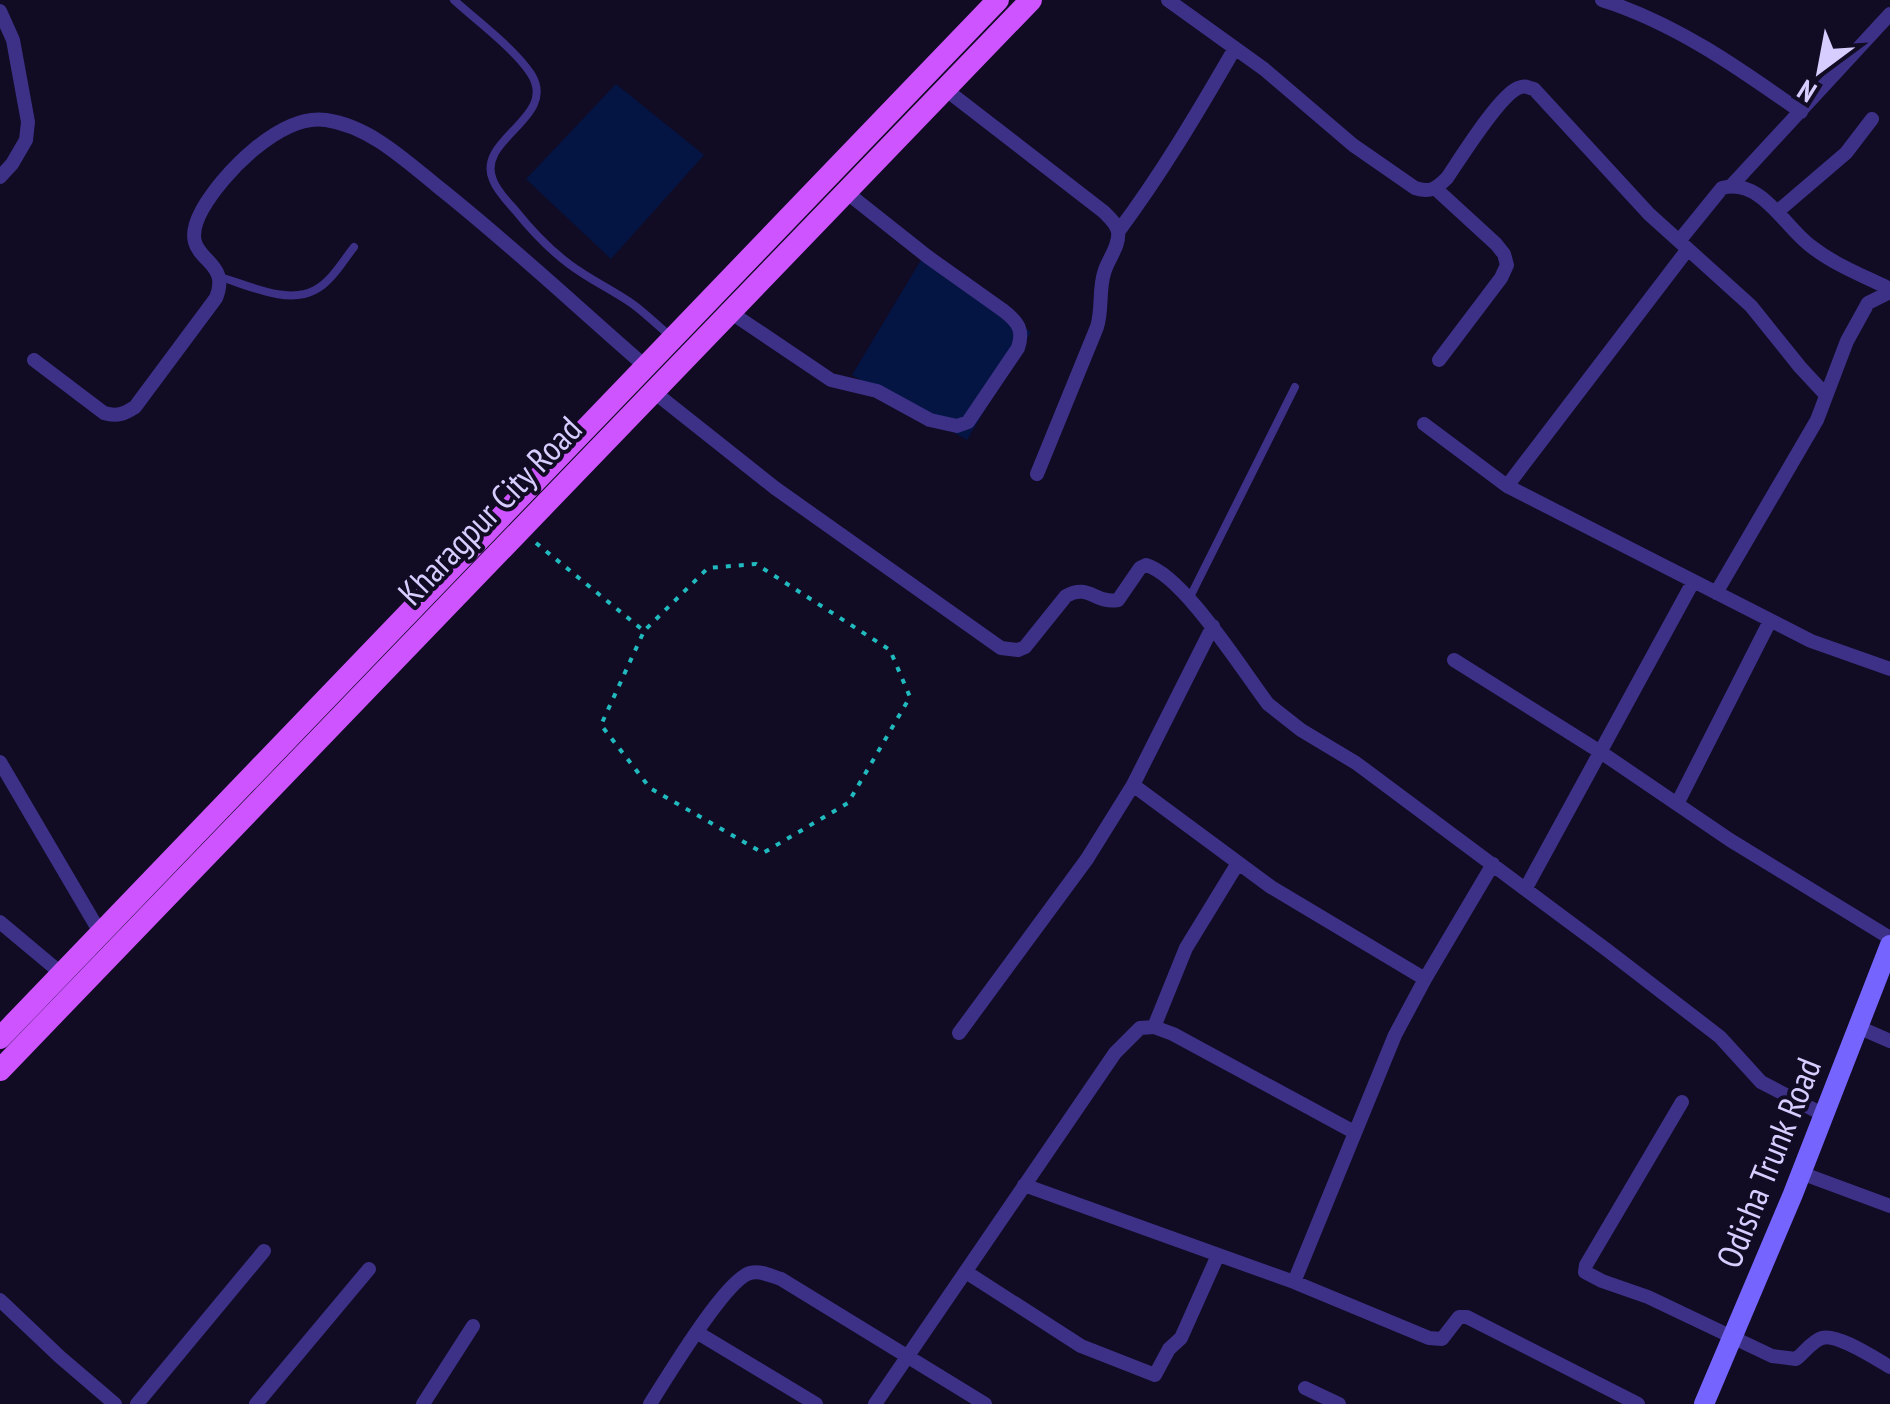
<svg xmlns="http://www.w3.org/2000/svg" width="1890" height="1404" viewBox="0 0 1890 1404" font-family="'PT Sans Narrow',sans-serif">
  <style>
    .water { fill: #041543 }
    .lines { fill: none; stroke-linecap: round; stroke-linejoin: round }
    .path { stroke: #21bbbf; stroke-width: 4; stroke-dasharray: 5 8; stroke-linecap: butt }
    .lane { stroke: #3c3187; stroke-width: 8 }
    .street { stroke: #3c3187; stroke-width: 14 }
    .secondary { stroke: #7664ff; stroke-width: 20 }
    .primary { stroke: #ce54ff; stroke-width: 22 }
    .labels { text-anchor: middle; stroke-width: 8; stroke-linejoin: round; paint-order: stroke }
    .street-label { font-size: 35px; fill: #d7cdff; stroke: #110b23 }
  </style>
  <rect width="100%" height="100%" fill="#110b23"/>
  <path class="water" d="M616 84 704 155 611 259 526 179Z
    M921 260 1031 332 967 440 852 375Z"/>
  <g class="lines">
    <path class="path" d="M536 543 644 631 708 568 756 564 890 650 910 697 848 803 763 853 650 788 601 725 644 631"/>
    <path class="lane" d="M454 0C477 21 515 49 531 74 559 118 475 139 493 180 497 191 507 201 515 210 531 230 549 249 569 264 590 280 613 290 634 305 646 314 657 325 669 335
      M220 277C248 285 287 305 315 290 331 282 343 261 354 247
      M1189 599 1295 387"/>
    <path class="street" d="M1168 0 1264 69 1353 145 1415 188C1430 193 1436 189 1447 178 1460 159 1499 96 1518 88 1526 85 1526 87 1534 89L1649 214 1751 306 1800 367 1826 395
      M1602 0C1675 23 1739 68 1801 112
      M0 11 13 40 28 122 26 140 12 164 0 177
      M945 89 1104 212C1109 217 1117 224 1118 232 1120 245 1109 258 1105 270 1098 289 1103 308 1097 327L1037 474
      M1732 185 1890 14
      M1436 189 1496 244 1504 254 1507 265 1501 278 1439 360
      M1777 212 1846 153 1872 119
      M1118 232C1162 173 1198 112 1235 48
      M1679 241 1722 188C1761 177 1785 228 1812 247 1835 265 1864 276 1890 289
      M730 312 831 380 877 391 930 420 957 426 968 422 1018 348C1024 330 1018 322 1004 311L928 257 846 192
      M34 360 104 413C117 417 124 414 135 407L216 298C234 254 173 263 202 210 222 174 281 113 326 120 369 126 405 160 437 186 509 243 576 306 645 366
      M654 392 775 488 1001 648 1018 650 1025 647 1066 596C1089 583 1095 604 1118 600L1140 568 1146 565C1184 576 1242 670 1268 704L1301 730 1356 763 1607 950 1720 1037 1761 1082 1824 1115
      M1424 424 1507 486 1811 641 1890 669
      M1507 486 1688 249
      M1716 593 1817 420 1847 341 1868 303 1890 292
      M1454 660 1602 753 1730 840 1890 938
      M0 762 101 934
      M1133 785 1271 887 1425 979
      M1677 804 1770 621
      M1526 888 1693 582
      M0 922 62 974
      M1154 1027 1186 948 1238 863
      M1858 1027 1890 1041
      M959 1033 1087 859 1133 785 1213 626
      M1682 1102 1586 1265 1585 1272 1602 1281 1648 1297 1772 1356 1796 1359C1804 1353 1812 1341 1822 1338 1837 1333 1876 1359 1890 1367
      M1801 1173 1890 1206
      M1024 1185 1294 1282 1429 1338 1442 1339 1459 1317H1467L1638 1404
      M966 1272 1081 1346 1155 1375 1169 1349 1181 1338 1218 1255
      M1294 1282 1395 1035 1425 979 1493 864
      M0 1300 60 1357 115 1404
      M698 1333 816 1404
      M1305 1388 1339 1404
      M137 1404 264 1251
      M256 1404 369 1269
      M423 1404 473 1326
      M650 1404C666 1379 725 1280 750 1273 761 1270 771 1276 781 1279L985 1404
      M875 1404 1115 1053 1140 1028 1154 1027 1173 1034 1354 1132"/>
    <path class="secondary" d="M1704 1404 1793 1194 1890 945"/>
    <path class="primary" d="M0 1038 998 0
      M0 1070 1031 0"/>
  </g>
  <g class="labels">
    <g class="street-label">
      <text transform="translate(490 511) rotate(-46)" y="12">Kharagpur City Road</text>
      <text transform="translate(1769 1163) rotate(-68)" y="12">Odisha Trunk Road</text>
    </g>
  </g>
  <g transform="translate(1820 70) rotate(212)" stroke="#110b23" stroke-width="8" paint-order="stroke">
  <path d="M0-8L18 38L0 25L-18 38Z" fill="#d7cdff"/>
  <text y="-15" font-size="28" font-weight="bold" text-anchor="middle" fill="#d7cdff">N</text>
  </g>
</svg>
